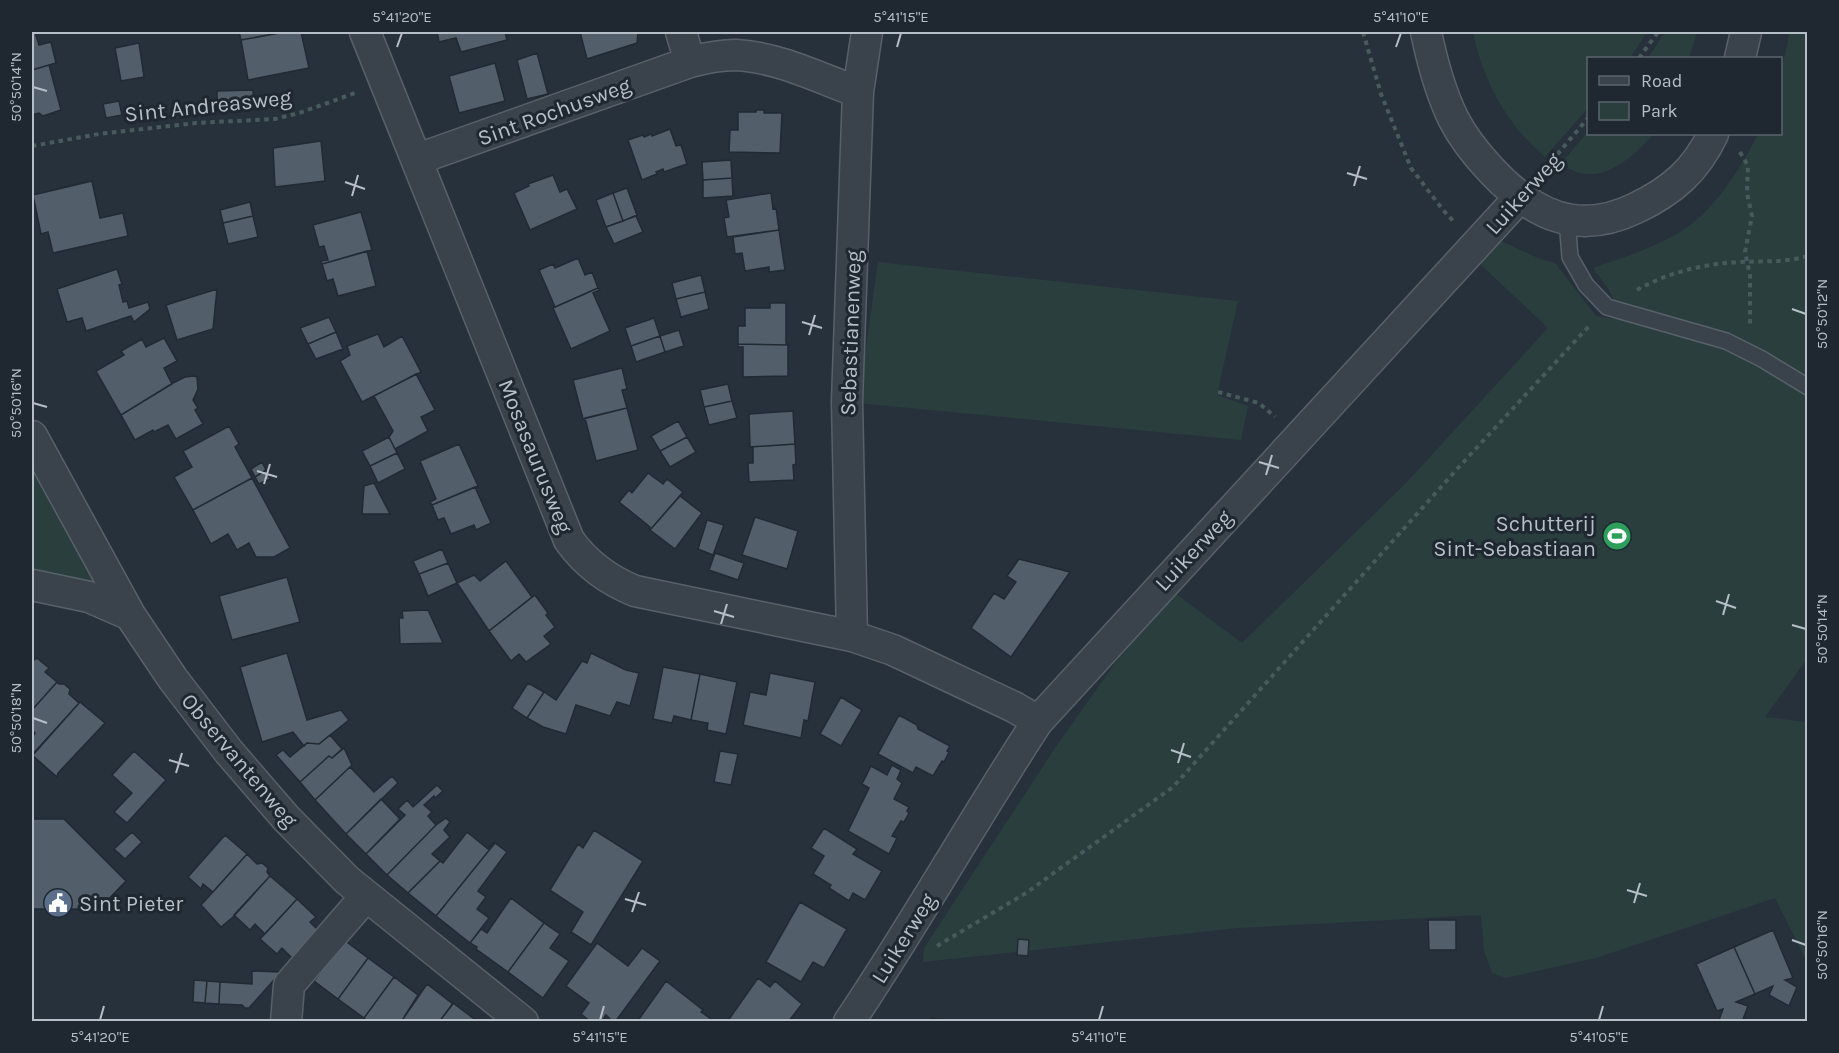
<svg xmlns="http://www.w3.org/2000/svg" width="1839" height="1053" viewBox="0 0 1839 1053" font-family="Karla,sans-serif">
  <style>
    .green { fill: #2a3e3e }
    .building { fill: #525e69; stroke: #212a33; stroke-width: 1.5 }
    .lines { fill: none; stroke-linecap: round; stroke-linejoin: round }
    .service-casing { stroke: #58616a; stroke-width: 18 }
    .minor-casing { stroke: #58616a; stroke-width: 33 }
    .path { stroke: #485b5c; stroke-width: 4; stroke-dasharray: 4.5 4.5; stroke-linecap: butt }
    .service { stroke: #3a434c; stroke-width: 15 }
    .minor { stroke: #3a434c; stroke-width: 30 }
    .ticks { fill: none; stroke: #b6bec7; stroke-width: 2 }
    .labels { text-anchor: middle; stroke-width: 6; stroke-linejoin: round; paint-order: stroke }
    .street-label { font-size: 22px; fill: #b6bec7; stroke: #1f2831 }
    .poi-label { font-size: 22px; fill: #b6bec7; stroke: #1f2831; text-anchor: end }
    .neatline { fill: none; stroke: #b6bec7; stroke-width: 2 }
    .ticks-label { font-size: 15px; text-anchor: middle; fill: #b6bec7 }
  </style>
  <rect width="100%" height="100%" fill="#27313c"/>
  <path class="green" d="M1473 32H1647L1630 58H1588V108L1545 157C1507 125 1483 81 1473 32Z
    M1665 32H1697L1689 58H1648Z
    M1789 32H1807V659L1765 717 1807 722 1808 885 1805 886 1808 892 1807 962 1775 898 1596 958 1506 978 1492 973 1484 951 1481 915 1238 928 923 962 924 948 1055 748 1115 663 1175 593 1242 643 1407 482 1548 328 1480 264 1501 241 1540 259 1555 263 1596 316 1623 320 1609 290 1593 268C1624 257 1658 247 1686 228 1716 208 1742 166 1758 134H1780L1781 70 1788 42Z
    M1588 132V134H1653C1630 161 1595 191 1561 163Z
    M878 262 1238 301 1217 395 1248 406 1241 440 858 403Z
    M32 464 90 568 92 579 89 584 32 573Z"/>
  <path class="building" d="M32 32H35L39 45 51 42 56 63 32 70Z
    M239 32H285L241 40Z
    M285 32H301L309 68 248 80 241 40Z
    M437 32H505L507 40 461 52 456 38 439 42Z
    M580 32H638L637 43 587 59Z
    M139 43 144 77 121 81 115 48Z
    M537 53 548 94 527 99 517 60Z
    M495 63 505 101 459 113 449 76Z
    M49 65 61 110 43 116 39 113 32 115V70Z
    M253 90 254 109 217 110V91Z
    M119 101 122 115 106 118 103 104Z
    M756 110H764V113H782L780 153 729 152 730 130H738V112H756Z
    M670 129 676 146 681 145 687 164 664 172 663 169 656 172 657 174 642 180 628 140 643 135 644 137 651 134 652 136Z
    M321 141 325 181 275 187 273 148Z
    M731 160 732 178 703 180 702 162Z
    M553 175 560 192 567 189 577 209 530 230 514 193 529 186 528 184Z
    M732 178 733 196 703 198V180Z
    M92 181 100 218 123 213 128 236 53 253 48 232 41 234 33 195Z
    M627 188 637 215 623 221 613 193Z
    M613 193 623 221 606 227 596 200Z
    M771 193 773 209 776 208 779 230 727 237 724 218 729 217 726 200Z
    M250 202 253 216 223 223 220 210Z
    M361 212 372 250 322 264 321 261 328 260 324 246 319 247 313 225Z
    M253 216 258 237 228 244 223 223Z
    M636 216 643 232 614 244 606 227Z
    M779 230 785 270 769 272V267L745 271 742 253 735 254 733 237Z
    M367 251 376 286 338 296 333 279 327 281 322 264Z
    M578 258 585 275 592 272 598 288 555 307 539 270 553 264 555 268Z
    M117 269 122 284 119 285 123 302 127 301 129 308 148 302 150 309 134 322 131 316 86 331 82 318 67 322 57 289Z
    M701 275 705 292 676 299 672 283Z
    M598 288 600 290 593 293 610 331 571 349 553 308Z
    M217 289 213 329 177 340 166 305Z
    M705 292 709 309 681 317 676 299Z
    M770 303H786V343L788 345 738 344V326H745V308H770Z
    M329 317 336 332 308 344 300 328Z
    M654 318 660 336 631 346 625 328Z
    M679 330 684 346 665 352 660 336Z
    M336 332 343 349 316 359 308 344Z
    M378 334 384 347 402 336 421 372 362 402 340 361 350 355 347 346Z
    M660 336 665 352 636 362 631 346Z
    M164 338 177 361 164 368 172 384 121 415 96 371 124 355 121 351 142 339 146 347Z
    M738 344 788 345V376L743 377V347H738Z
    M622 368 627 389 622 390 627 408 583 419 573 380Z
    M416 374 435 410 421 417 428 431 395 449 389 437 393 431 374 396Z
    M194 376 197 377 198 389 193 400 198 408 195 410 203 424 176 439 168 425 154 432 153 430 135 440 121 415 173 383 185 377Z
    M728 384 732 401 704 407 700 390Z
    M732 401 737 418 709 425 704 407Z
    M627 408 638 450 596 461 585 418Z
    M793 411 795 444 750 447 749 414Z
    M678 421 687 437 660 451 651 436Z
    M229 426 239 444 235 447 252 478 193 510 174 477 192 467 183 451Z
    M389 437 397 453 370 466 362 451Z
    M687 437 696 452 670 467 660 451Z
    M459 444 478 486 432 505 430 502 436 499 420 461Z
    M795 444 796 464 793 465 794 480 749 482 748 463H753V448L750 447Z
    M397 453 405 469 378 483 370 466Z
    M262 462 266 470 255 477 251 469Z
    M266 470 270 479 259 484 255 477Z
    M648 473 663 484 667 479 683 492 650 530 649 528 650 527 619 502 629 490 632 493Z
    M252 478 290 548 274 557H256L249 543 237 550 228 534 211 544 193 510Z
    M374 483 390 514H362L364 486Z
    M475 487 491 523 476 530 474 525 451 534 444 518 438 520 432 505Z
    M680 496 702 513 675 549 650 530Z
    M755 517 798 531 787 569 742 555Z
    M707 520 724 525 713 555 698 549Z
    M442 549 448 563 419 574 413 561Z
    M715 553 744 563 738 580 709 570Z
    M1019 559 1070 572 1011 657 971 628 994 593 1004 599 1016 582 1007 576Z
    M506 561 532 597 489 631 457 583 474 575 480 581Z
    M448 563 457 583 428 596 419 574Z
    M287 577 300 622 232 640 219 596Z
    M535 595 548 613 546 615 555 627 544 636 551 644 526 662 519 654 511 661 489 631Z
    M428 610 443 643 400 644 399 618H403L402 611Z
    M287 653 307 720 341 710 349 720 319 744 307 743 304 746 293 732 262 742 240 667Z
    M591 653 626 670 639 673 630 706 617 702 610 716 576 705 566 734 543 727 527 718 544 692 556 700 582 661 587 663Z
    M37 658 49 668 45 672 57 682 32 710V661Z
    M663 667 700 674 691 720 674 716 672 723 653 719Z
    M770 673 815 682 808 721 804 720 801 738 743 725 750 692 766 695Z
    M700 674 737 682 726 734 707 730 708 723 691 720Z
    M57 682 59 684H64L70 689 69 694 79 703 32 756V737L35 733 32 730V710Z
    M528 683 544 692 527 718 512 708Z
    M841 697 862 710 841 746 820 734Z
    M80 702 105 723 58 773 57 777 32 755Z
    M899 715 917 725 918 729 950 746 947 751 949 752 944 762 942 761 933 776 916 767 913 773 878 754Z
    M330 735 342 749 332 758 329 756 300 782 276 755 283 750 290 757 307 743 319 744Z
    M344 748 352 765 315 800 300 782 329 756 332 758Z
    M134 751 166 780 127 823 114 812 132 793 112 775Z
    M720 751 738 754 731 785 714 782Z
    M892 765 901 770 897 779 902 783 894 799 909 807 907 811 909 813 904 822 901 821 892 836 897 838 889 854 848 831 869 788 862 784 871 766 887 775Z
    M350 767 374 792 392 776 398 783 346 834 315 800Z
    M437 785 443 791 435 798 434 796 424 805 432 812 428 816 436 825 387 875 366 854 405 815 398 809 407 800 413 807Z
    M381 799 400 819 366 854 346 834Z
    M446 818 450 822 444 830 450 837 432 854 440 861 408 893 387 875 436 825Z
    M32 819H64L126 881 99 909H32Z
    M824 828 857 849 853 854 882 871 865 900 853 893 849 901 829 888 831 885 813 874 824 856 811 848Z
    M594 830 643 861 591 945 571 932 583 912 550 890 578 844 583 848Z
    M132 832 142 842 125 859 114 849Z
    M467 832 488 849 494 842 495 843 436 916 408 893 440 861 443 863Z
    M225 835 247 854 213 892 203 884 201 889 188 877Z
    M495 843 507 852 478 891 486 897 477 909 489 918 470 943 436 916Z
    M247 854 257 864 262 863 268 868 267 872 270 876 233 917 221 927 201 905Z
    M270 876 297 899 265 934 255 924 250 930 234 915Z
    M511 898 544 923 508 972 476 949 477 947 470 943 481 929 487 933Z
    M297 899 316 917 310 922 319 931 293 959 282 948 277 954 260 939Z
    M800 902 847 929 824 968 813 962 801 982 766 962Z
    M1428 920H1456V950H1429Z
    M544 923 560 934 550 948 569 961 543 998 508 972Z
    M1773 930 1793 978 1785 980 1797 987 1789 1006 1769 995 1773 986 1755 994 1734 947Z
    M1018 939 1029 940 1028 956 1017 955Z
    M344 940 368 958 338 999 314 981Z
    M597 943 628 966 642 948 660 961 615 1022H610L611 1020 606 1015 601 1022H591L581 1014 589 1003 566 986Z
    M1734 947 1755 994 1736 1002 1748 1006 1742 1022H1722L1719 1020 1723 1009 1717 1011 1696 964Z
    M368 958 394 977 364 1018 338 999Z
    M252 971 281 972 249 1008H245L242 1005 219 1004 220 982 252 984Z
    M394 977 418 995 401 1022H368L364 1018Z
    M758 978 770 987 775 981 802 1004 788 1022H727Z
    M194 980 207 981 205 1003 193 1002Z
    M207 981 220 982 219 1004 205 1003Z
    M666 981 703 1010 701 1012 711 1019 709 1022H637Z
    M427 984 453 1004 439 1022H401Z
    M453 1003 477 1021 476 1022H439Z
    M931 1018 964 1022H930Z"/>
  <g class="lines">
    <g class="service-casing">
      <path id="service" d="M1567 219 1570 257 1586 285 1607 307 1726 341 1762 359 1808 387"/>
    </g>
    <g class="minor-casing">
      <path id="minor" d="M365 32 569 540C586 564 608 580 635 591L852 636 893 650 1014 707 1038 721
        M681 32 690 62
        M1426 32C1432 61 1440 91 1453 118 1463 138 1476 154 1491 170 1532 214 1577 237 1636 208 1672 191 1696 170 1713 134
        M1740 58 1746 32
        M418 159 690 62C705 58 720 55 736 55 778 57 819 78 858 92
        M32 436 130 615 173 679 229 752 286 818 347 880 523 1022
        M32 585 89 597 130 615
        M852 636 847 401 858 92 867 32
        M286 1022 289 985 366 896
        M849 1022C915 924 973 820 1038 721L1519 198"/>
    </g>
    <path class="path" d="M1363 32 1381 94 1411 168 1443 210 1455 223
      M1639 58 1658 32
      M32 146 99 134 196 123 275 119 299 113 358 92
      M1740 152 1748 166 1747 193 1752 216 1745 252 1750 275V327
      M1540 175 1588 118
      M1637 290C1663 275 1695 266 1725 263 1753 260 1780 264 1808 256
      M1218 392 1259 403 1275 417
      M937 946 1026 893 1173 787 1458 468 1590 325"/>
    <use href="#service" class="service"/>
    <use href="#minor" class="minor"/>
  </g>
  <path class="ticks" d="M397 47 402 33M897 47 901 33M1396 47 1401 33M33 87 47 91M1347 173 1367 179M345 182 365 189M1354 186 1360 166M352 196 358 175M1792 309 1806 314M802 322 822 328M809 335 815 315M33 403 47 407M1259 462 1279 468M257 471 277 477M1266 475 1272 455M264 484 270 464M1716 601 1736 608M714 611 734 617M1723 615 1729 594M721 624 727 604M1792 625 1806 629M33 718 47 723M1171 750 1191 757M169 760 189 766M1178 763 1184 743M176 773 182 753M1627 890 1647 896M625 899 646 905M1634 903 1640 883M632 912 639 892M1792 940 1806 945M100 1020 104 1006M600 1020 604 1006M1099 1020 1103 1006M1599 1020 1603 1006"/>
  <defs>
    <g id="stadium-disc" transform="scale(1.5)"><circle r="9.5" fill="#2e9e5b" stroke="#1f2831"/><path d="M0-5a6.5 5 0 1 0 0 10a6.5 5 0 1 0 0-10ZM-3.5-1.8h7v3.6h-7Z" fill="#fff"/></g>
    <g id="civic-disc" transform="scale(1.5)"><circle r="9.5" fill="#5c6f8a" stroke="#1f2831"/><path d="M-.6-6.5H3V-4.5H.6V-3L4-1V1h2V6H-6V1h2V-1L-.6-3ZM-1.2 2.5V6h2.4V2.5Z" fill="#fff"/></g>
  </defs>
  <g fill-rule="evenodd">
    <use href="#stadium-disc" x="1617" y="536"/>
    <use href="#civic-disc" x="58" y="903"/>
  </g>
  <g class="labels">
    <g class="street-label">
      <text transform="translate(208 105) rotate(-6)" y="8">Sint Andreasweg</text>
      <text transform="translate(554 111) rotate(-20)" y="8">Sint Rochusweg</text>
      <text transform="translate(1523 193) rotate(-48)" y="8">Luikerweg</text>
      <text transform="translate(850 333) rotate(-88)" y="8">Sebastianenweg</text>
      <text transform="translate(536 456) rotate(68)" y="8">Mosasaurusweg</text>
      <text transform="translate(1193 550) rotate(-47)" y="8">Luikerweg</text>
      <text transform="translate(240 760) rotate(50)" y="8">Observantenweg</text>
      <text transform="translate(903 938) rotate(-58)" y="8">Luikerweg</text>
    </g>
    <g class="poi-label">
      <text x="1596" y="531">Schutterij<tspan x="1596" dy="25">Sint-Sebastiaan</tspan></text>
      <text x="79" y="911" text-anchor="start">Sint Pieter</text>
    </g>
  </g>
  <rect width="1839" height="1053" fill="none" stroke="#1f2831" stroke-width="66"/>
  <rect x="1587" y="57" width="195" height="78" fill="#1f2831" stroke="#5b646d" stroke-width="1.5"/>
  <rect x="1599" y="76" width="30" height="9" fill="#3a434c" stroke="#5b646d" stroke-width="1.5"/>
  <text x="1641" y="87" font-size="18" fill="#b6bec7">Road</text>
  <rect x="1599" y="102" width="30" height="18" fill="#2a3e3e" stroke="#5b646d" stroke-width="1.5"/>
  <text x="1641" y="117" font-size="18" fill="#b6bec7">Park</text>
  <rect x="33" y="33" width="1773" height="987" class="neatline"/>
  <g class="ticks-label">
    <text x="402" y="22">5°41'20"E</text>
    <text x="901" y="22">5°41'15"E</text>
    <text x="1401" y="22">5°41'10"E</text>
    <text transform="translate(16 87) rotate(-90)" y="5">50°50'14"N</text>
    <text transform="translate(1822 314) rotate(-90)" y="5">50°50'12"N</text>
    <text transform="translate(16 403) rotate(-90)" y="5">50°50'16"N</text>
    <text transform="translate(1822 629) rotate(-90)" y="5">50°50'14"N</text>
    <text transform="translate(16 718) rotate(-90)" y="5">50°50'18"N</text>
    <text transform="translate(1822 945) rotate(-90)" y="5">50°50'16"N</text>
    <text x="100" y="1042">5°41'20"E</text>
    <text x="600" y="1042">5°41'15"E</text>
    <text x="1099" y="1042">5°41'10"E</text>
    <text x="1599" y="1042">5°41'05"E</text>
  </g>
</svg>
